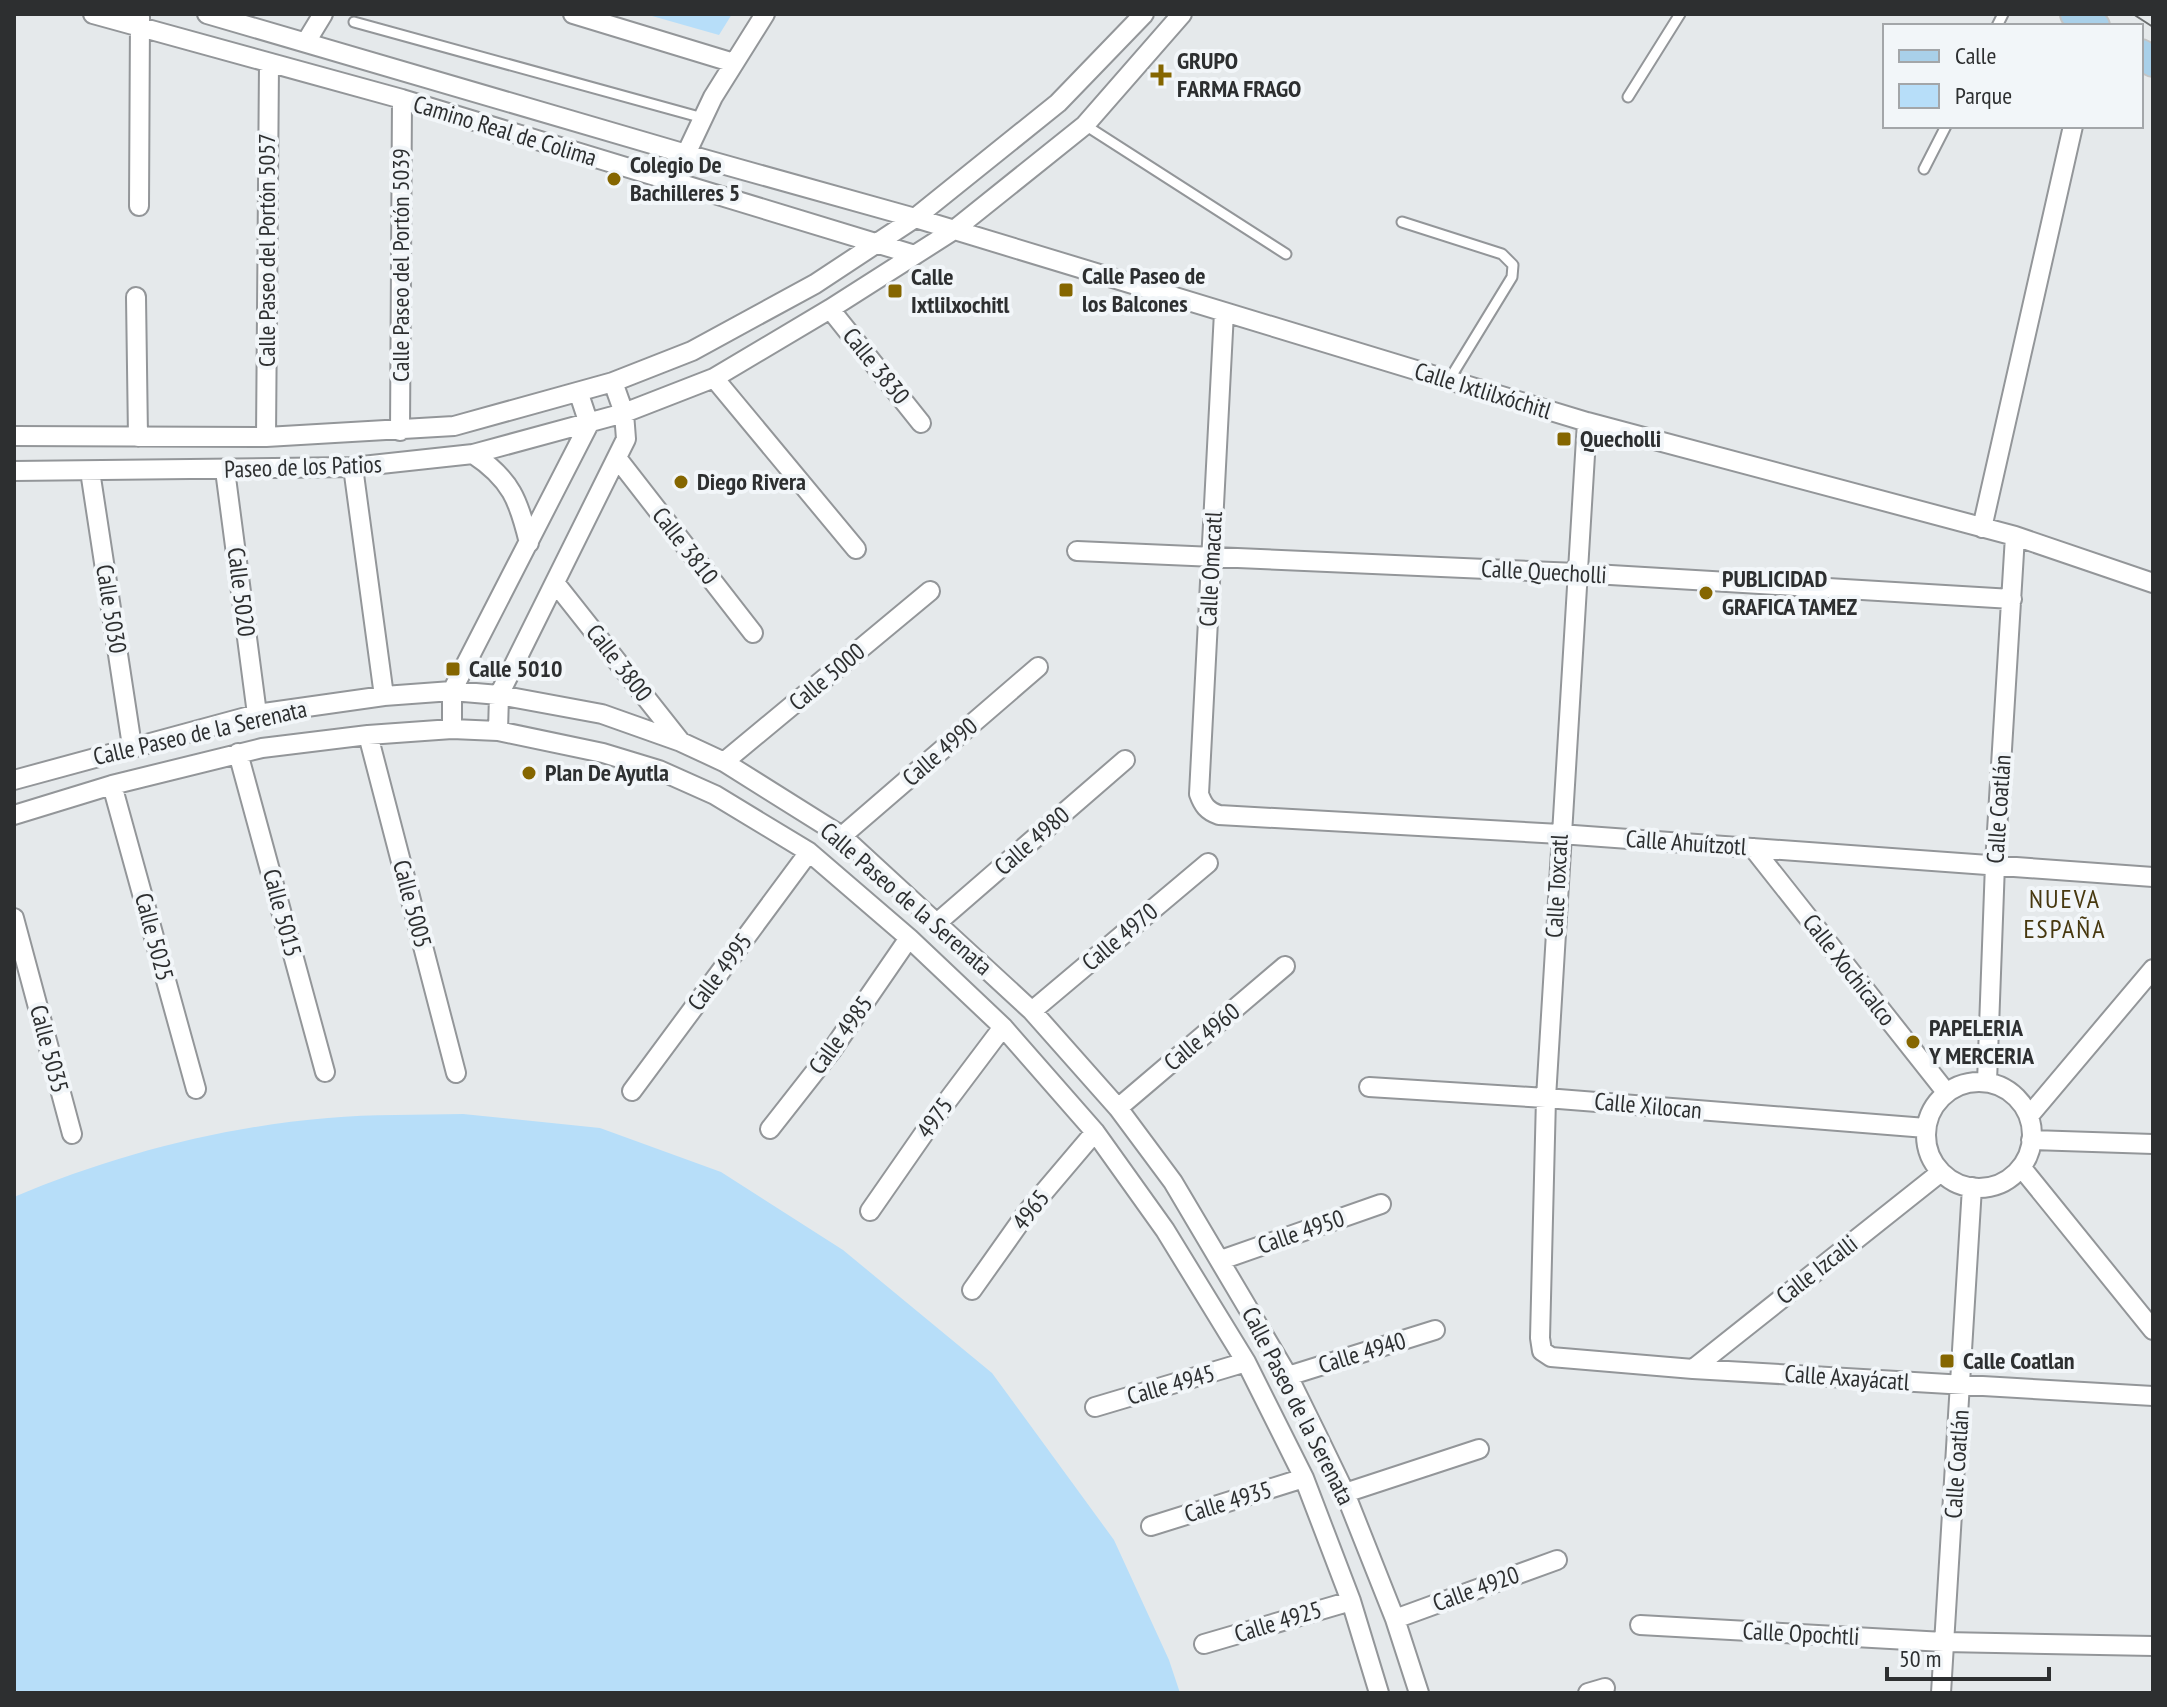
<svg xmlns="http://www.w3.org/2000/svg" width="2167" height="1707" viewBox="0 0 2167 1707" font-family="'PT Sans Narrow',sans-serif">
  <style>
    .green { fill: #b7def9 }
    .lines { fill: none; stroke-linecap: round; stroke-linejoin: round }
    .service-casing { stroke: #939699; stroke-width: 13 }
    .minor-casing { stroke: #939699; stroke-width: 22 }
    .primary-casing { stroke: #c4c5c5; stroke-width: 32 }
    .service { stroke: #fff; stroke-width: 9 }
    .minor { stroke: #fff; stroke-width: 18 }
    .primary { stroke: #a9d0e9; stroke-width: 28 }
    .tram { stroke: #6a6d6e; stroke-width: 2 }
    .poi-dot { fill: #856600; stroke: #f2f6f9; stroke-width: 3 }
    .labels { text-anchor: middle; stroke-width: 8; stroke-linejoin: round; paint-order: stroke }
    .poi-label { font-size: 24px; font-weight: bold; fill: #2d2f30; stroke: #f2f6f9; text-anchor: start }
    .street-label { font-size: 24px; fill: #2d2f30; stroke: #f2f6f9 }
    .neighbourhood-label { font-size: 26px; letter-spacing: 2px; fill: #47380f; stroke: #f2f6f9 }
  </style>
  <rect width="100%" height="100%" fill="#e5e9eb"/>
  <path class="green" d="M645 14H732L719 35Z
    M463 1114 600 1128 721 1172 843 1250 992 1373 1114 1540 1169 1660 1180 1693H14V1197C114 1155 220 1127 328 1118 372 1114 418 1115 463 1114Z"/>
  <g class="lines">
    <g class="service-casing">
      <path id="service" d="M354 22 703 118
        M1997 26 2003 14
        M1628 97 1680 14
        M1085 125 1286 254
        M1924 169 1946 126
        M1402 222 1502 254 1513 265 1512 277 1449 380"/>
    </g>
    <g class="minor-casing">
      <path id="minor" d="M93 14 402 99 915 255
        M207 14 686 154 915 218 1587 422 2015 536 2153 583
        M573 14 734 63
        M306 42 323 14
        M686 154 713 97 765 14
        M139 206 140 17
        M136 297 138 437
        M830 309 921 423
        M1224 312 1199 794C1203 805 1207 811 1219 815L1560 834 2153 877
        M714 378 856 549
        M1587 422 1546 1098 1540 1338 1542 1351 1551 1357 1693 1369 2153 1396
        M400 431 402 99
        M14 436 266 437 454 426 613 382 692 351 815 284 915 218 1058 103 1144 14
        M266 437 269 63
        M473 454C511 479 519 501 529 543
        M617 458 753 633
        M353 467 384 696
        M225 470 257 714
        M14 471 353 467 473 454 624 413 714 378 830 309 954 230 1085 125 1182 14
        M90 471 132 746
        M1982 528 2073 126
        M1077 551 1577 573 2012 599
        M556 584 681 742
        M452 729V691L589 424 579 394
        M498 731 499 695 626 439 624 413 613 382
        M368 735 456 1073
        M238 753 325 1072
        M724 762 930 591
        M14 780 257 714 384 696 452 691 499 695 602 714 681 742 724 762 842 836 1032 1011 1118 1108 1173 1182 1288 1376 1317 1435 1345 1493 1395 1619 1419 1693
        M112 785 196 1089
        M14 815 112 785 262 748 368 735 452 729 498 731 603 753 659 770 715 795 809 852 909 938 1003 1027 1095 1132 1165 1230 1246 1362 1304 1478 1351 1601 1379 1693
        M842 836 1038 667
        M1753 848 1946 1092
        M14 918 72 1134
        M938 922 1125 760
        M1032 1011 1208 863
        M1987 1082 1995 864 2015 536
        M1926 1135a53 53 0 1 1 106 0a53 53 0 1 1-106 0Z
        M1369 1087 1546 1098 1926 1128
        M632 1091 809 852
        M1118 1108 1285 966
        M2029 1116 2153 969
        M770 1129 832 1050 909 938
        M2031 1140 2153 1144
        M2021 1167 2153 1330
        M870 1211 936 1116 1003 1027
        M1221 1260 1381 1204
        M972 1290 1028 1211 1095 1132
        M1693 1369 1941 1172
        M1288 1376 1435 1330
        M1095 1407 1246 1362
        M1345 1493 1479 1449
        M1151 1526 1304 1478
        M1395 1619 1557 1560
        M1640 1625 1944 1642 2153 1646
        M1204 1644 1351 1601
        M1588 1693 1605 1688
        M1941 1693 1972 1187"/>
    </g>
    <g class="primary-casing">
      <path id="primary" d="M2075 14 2095 26
        M2141 54 2153 62"/>
    </g>
    <use href="#service" class="service"/>
    <use href="#minor" class="minor"/>
    <use href="#primary" class="primary"/>
    <path class="tram" d="M2133 14 2153 27"/>
  </g>
  <g class="poi-dot">
    <path d="M1157 63h8v8h8v8h-8v8h-8v-8h-8v-8h8z"/>
    <circle cx="614" cy="179" r="8"/>
    <rect x="1058" y="282" width="16" height="16" rx="4"/>
    <rect x="887" y="283" width="16" height="16" rx="4"/>
    <rect x="1556" y="431" width="16" height="16" rx="4"/>
    <circle cx="681" cy="482" r="8"/>
    <circle cx="1706" cy="593" r="8"/>
    <rect x="445" y="661" width="16" height="16" rx="4"/>
    <circle cx="529" cy="773" r="8"/>
    <circle cx="1913" cy="1042" r="8"/>
    <rect x="1939" y="1353" width="16" height="16" rx="4"/>
  </g>
  <g class="labels">
    <g class="poi-label">
      <text x="1177" y="69">GRUPO<tspan x="1177" dy="28">FARMA FRAGO</tspan></text>
      <text x="630" y="173">Colegio De<tspan x="630" dy="28">Bachilleres 5</tspan></text>
      <text x="1082" y="284">Calle Paseo de<tspan x="1082" dy="28">los Balcones</tspan></text>
      <text x="911" y="285">Calle<tspan x="911" dy="28">Ixtlilxochitl</tspan></text>
      <text x="1580" y="447">Quecholli</text>
      <text x="697" y="490">Diego Rivera</text>
      <text x="1722" y="587">PUBLICIDAD<tspan x="1722" dy="28">GRAFICA TAMEZ</tspan></text>
      <text x="469" y="677">Calle 5010</text>
      <text x="545" y="781">Plan De Ayutla</text>
      <text x="1929" y="1036">PAPELERIA<tspan x="1929" dy="28">Y MERCERIA</tspan></text>
      <text x="1963" y="1369">Calle Coatlan</text>
    </g>
    <g class="street-label">
      <text transform="translate(505 131) rotate(17)" y="8">Camino Real de Colima</text>
      <text transform="translate(267 250) rotate(-90)" y="8">Calle Paseo del Portón 5057</text>
      <text transform="translate(401 265) rotate(-90)" y="8">Calle Paseo del Portón 5039</text>
      <text transform="translate(876 366) rotate(51)" y="8">Calle 3830</text>
      <text transform="translate(1483 391) rotate(17)" y="8">Calle Ixtlilxóchitl</text>
      <text transform="translate(303 467) rotate(-2)" y="8">Paseo de los Patios</text>
      <text transform="translate(685 546) rotate(52)" y="8">Calle 3810</text>
      <text transform="translate(1211 569) rotate(-87)" y="8">Calle Omacatl</text>
      <text transform="translate(1544 572) rotate(3)" y="8">Calle Quecholli</text>
      <text transform="translate(241 592) rotate(83)" y="8">Calle 5020</text>
      <text transform="translate(111 609) rotate(81)" y="8">Calle 5030</text>
      <text transform="translate(619 663) rotate(52)" y="8">Calle 3800</text>
      <text transform="translate(827 677) rotate(-40)" y="8">Calle 5000</text>
      <text transform="translate(200 733) rotate(-13)" y="8">Calle Paseo de la Serenata</text>
      <text transform="translate(940 752) rotate(-41)" y="8">Calle 4990</text>
      <text transform="translate(1999 809) rotate(-86)" y="8">Calle Coatlán</text>
      <text transform="translate(1032 841) rotate(-41)" y="8">Calle 4980</text>
      <text transform="translate(1686 843) rotate(4)" y="8">Calle Ahuítzotl</text>
      <text transform="translate(1557 886) rotate(-87)" y="8">Calle Toxcatl</text>
      <text transform="translate(906 899) rotate(41)" y="8">Calle Paseo de la Serenata</text>
      <text transform="translate(412 904) rotate(75)" y="8">Calle 5005</text>
      <text transform="translate(282 913) rotate(75)" y="8">Calle 5015</text>
      <text transform="translate(154 937) rotate(75)" y="8">Calle 5025</text>
      <text transform="translate(1120 937) rotate(-40)" y="8">Calle 4970</text>
      <text transform="translate(1849 970) rotate(52)" y="8">Calle Xochicalco</text>
      <text transform="translate(720 972) rotate(-53)" y="8">Calle 4995</text>
      <text transform="translate(841 1035) rotate(-54)" y="8">Calle 4985</text>
      <text transform="translate(1202 1037) rotate(-40)" y="8">Calle 4960</text>
      <text transform="translate(49 1049) rotate(75)" y="8">Calle 5035</text>
      <text transform="translate(1648 1106) rotate(5)" y="8">Calle Xilocan</text>
      <text transform="translate(935 1118) rotate(-54)" y="8">4975</text>
      <text transform="translate(1031 1210) rotate(-52)" y="8">4965</text>
      <text transform="translate(1301 1232) rotate(-19)" y="8">Calle 4950</text>
      <text transform="translate(1817 1270) rotate(-38)" y="8">Calle Izcalli</text>
      <text transform="translate(1362 1353) rotate(-17)" y="8">Calle 4940</text>
      <text transform="translate(1847 1378) rotate(4)" y="8">Calle Axayácatl</text>
      <text transform="translate(1171 1385) rotate(-16)" y="8">Calle 4945</text>
      <text transform="translate(1298 1406) rotate(63)" y="8">Calle Paseo de la Serenata</text>
      <text transform="translate(1957 1464) rotate(-86)" y="8">Calle Coatlán</text>
      <text transform="translate(1228 1502) rotate(-17)" y="8">Calle 4935</text>
      <text transform="translate(1476 1589) rotate(-20)" y="8">Calle 4920</text>
      <text transform="translate(1278 1622) rotate(-17)" y="8">Calle 4925</text>
      <text transform="translate(1801 1634) rotate(3)" y="8">Calle Opochtli</text>
    </g>
    <g class="neighbourhood-label">
      <text x="2065" y="908">NUEVA<tspan x="2065" dy="30">ESPAÑA</tspan></text>
    </g>
  </g>
  <rect width="2167" height="1707" fill="none" stroke="#2d2f30" stroke-width="32"/>
  <rect x="1883" y="24" width="260" height="104" fill="#f2f6f9" stroke="#a3a6a9" stroke-width="2"/>
  <rect x="1899" y="50" width="40" height="12" fill="#a9d0e9" stroke="#a3a6a9" stroke-width="2"/>
  <text x="1955" y="64" font-size="24" fill="#2d2f30">Calle</text>
  <rect x="1899" y="84" width="40" height="24" fill="#b7def9" stroke="#a3a6a9" stroke-width="2"/>
  <text x="1955" y="104" font-size="24" fill="#2d2f30">Parque</text>
  <path d="M1887 1667v12h162v-12" fill="none" stroke="#2d2f30" stroke-width="4"/>
  <text x="1899" y="1667" font-size="24" fill="#2d2f30" stroke="#f2f6f9" stroke-width="6" paint-order="stroke">50 m</text>
</svg>
